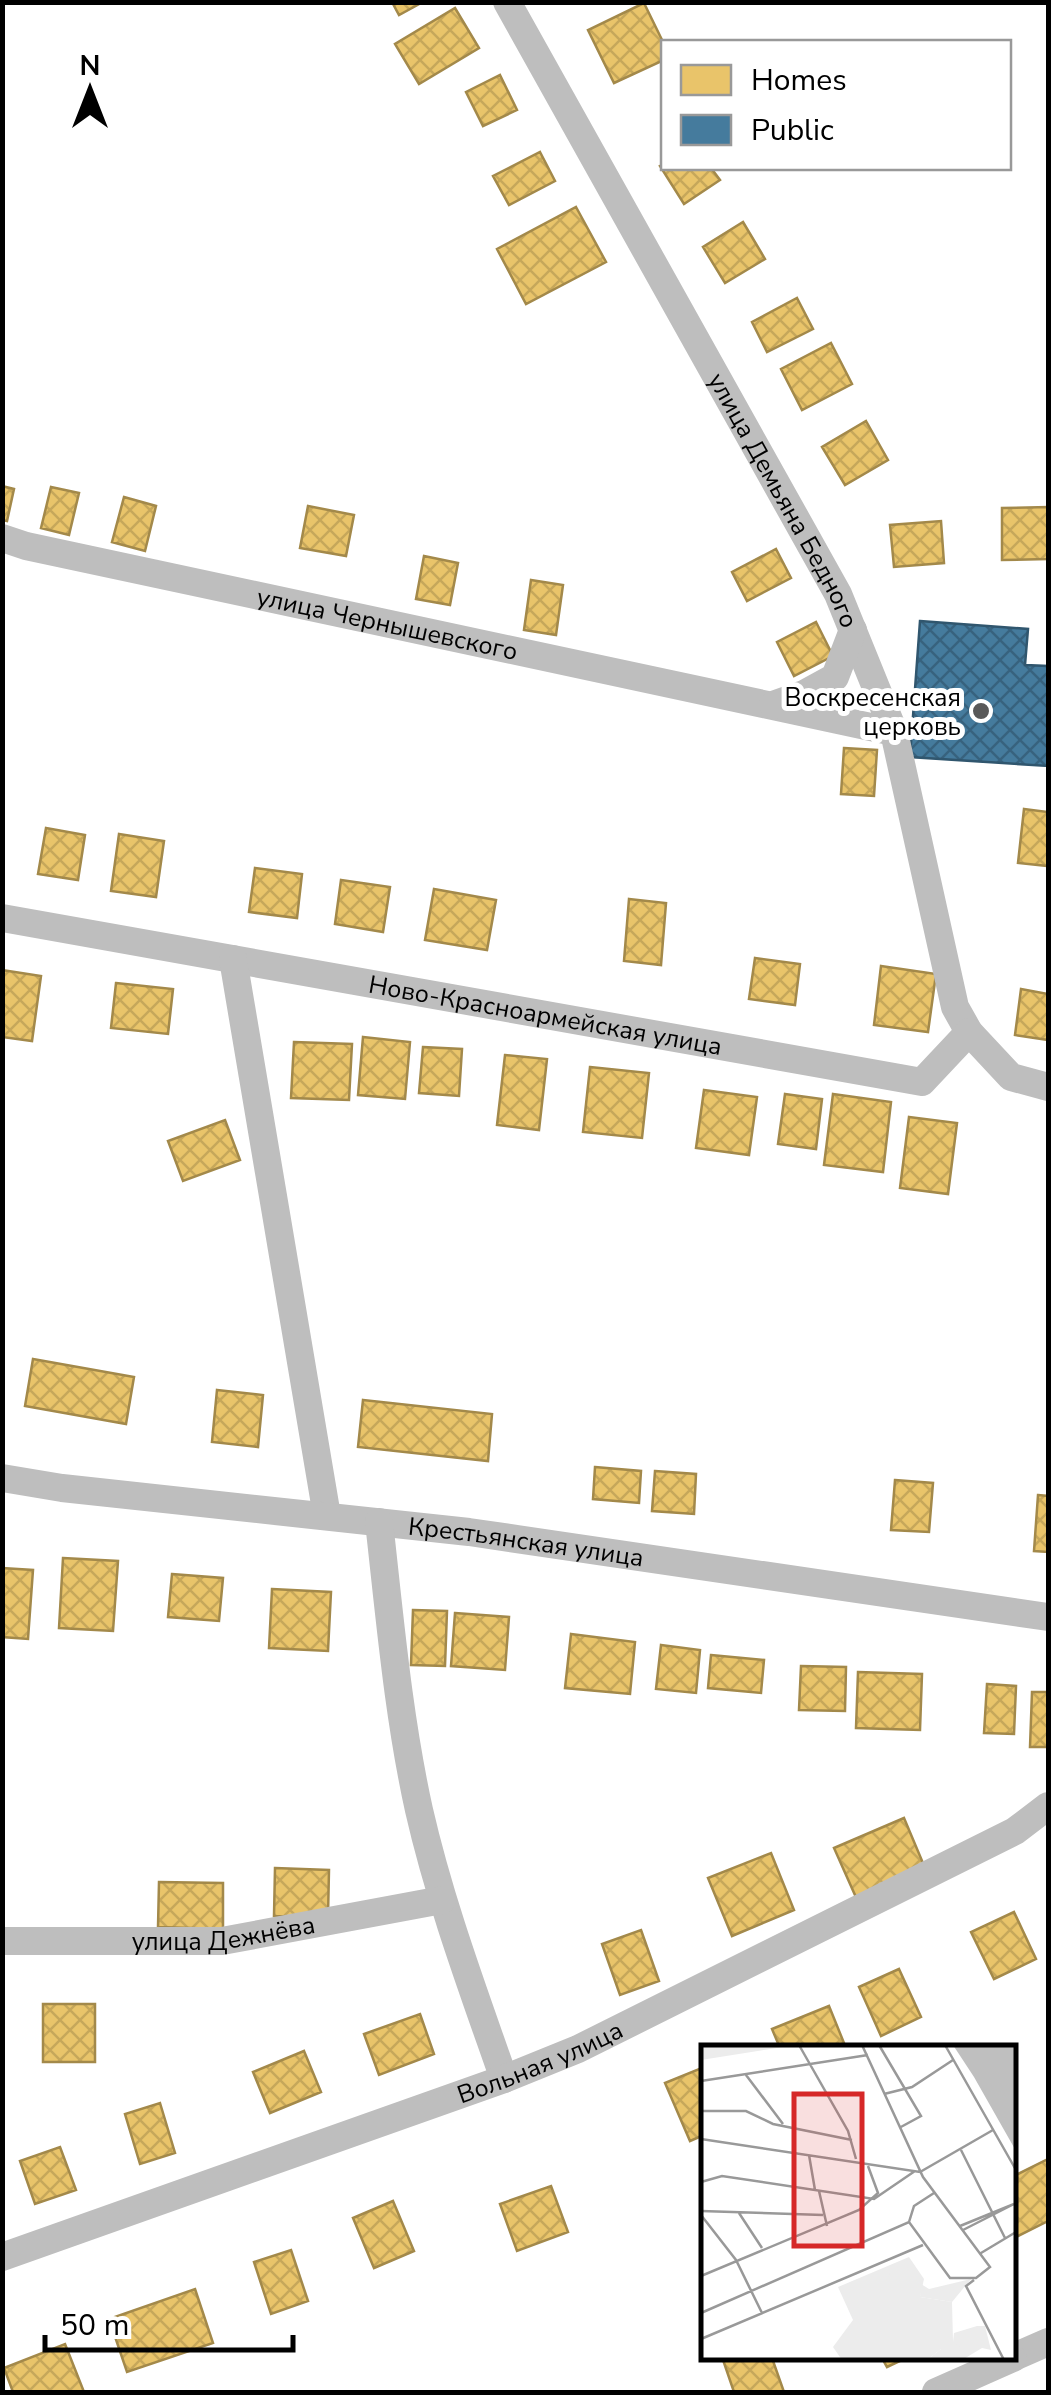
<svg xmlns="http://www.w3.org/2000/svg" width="1051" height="2395" viewBox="0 0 1051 2395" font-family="'Nunito Sans',sans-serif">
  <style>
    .homes { fill: url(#homes-cross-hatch); stroke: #a3894a; stroke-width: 2.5 }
    .public { fill: url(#public-cross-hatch); stroke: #30566e; stroke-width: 2.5 }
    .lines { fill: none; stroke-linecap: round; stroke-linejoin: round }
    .street { stroke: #bebebe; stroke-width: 28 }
    .poi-dot { fill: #595959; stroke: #fff; stroke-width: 4 }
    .labels { text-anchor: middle; stroke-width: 10; stroke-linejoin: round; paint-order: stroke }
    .street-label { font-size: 25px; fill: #000; stroke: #fff }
    .poi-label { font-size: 25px; fill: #000; stroke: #fff; text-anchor: end }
    .inset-road { fill: none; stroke: #999; stroke-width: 2.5 }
    .view { fill: #d62828; fill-opacity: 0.15; stroke: #d62828; stroke-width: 5 }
    .inset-edge { fill: none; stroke: #000; stroke-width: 5 }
  </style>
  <defs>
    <pattern id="homes-cross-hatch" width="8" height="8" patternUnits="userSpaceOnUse" patternTransform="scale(2.5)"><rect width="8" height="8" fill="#e9c46a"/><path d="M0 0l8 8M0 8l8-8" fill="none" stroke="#c6a75a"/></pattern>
    <pattern id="public-cross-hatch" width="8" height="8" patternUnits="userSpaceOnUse" patternTransform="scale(2.5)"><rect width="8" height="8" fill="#457b9d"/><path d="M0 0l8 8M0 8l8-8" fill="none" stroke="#37627e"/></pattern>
  </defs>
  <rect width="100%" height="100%" fill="#fff"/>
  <path class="homes" d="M392 2H423L399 15Z
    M644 3 664 44V60L614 83 588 30Z
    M455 8 479 48 419 84 395 44Z
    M500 75 517 110 483 126 466 92Z
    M540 152 555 181 509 205 493 176Z
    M664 164V168H711L720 180 684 204 660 166Z
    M576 207 606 262 526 304 497 249Z
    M743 222 765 259 725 283 703 247Z
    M797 298 813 329 767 352 752 322Z
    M831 343 852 384 802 410 781 369Z
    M866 421 888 460 845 485 822 447Z
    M2 486 14 489 7 521 2 520Z
    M51 487 79 493 69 535 41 528Z
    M124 497 156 506 145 551 112 542Z
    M308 506 354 515 346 556 300 548Z
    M1048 507V559L1002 560V508Z
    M941 521 944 563 894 567 890 525Z
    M776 549 791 578 747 601 732 572Z
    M424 556 458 563 450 605 416 599Z
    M531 580 563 585 556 635 524 630Z
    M816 622 833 656 794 676 777 642Z
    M844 748 877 750 874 796 841 794Z
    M1024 809 1048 812V866L1018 863Z
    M46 828 85 835 78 880 38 874Z
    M119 834 164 841 156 897 111 891Z
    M255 868 302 874 297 918 249 912Z
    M341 880 390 887 383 932 335 924Z
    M434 889 496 900 487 950 425 940Z
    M629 899 666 903 661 965 624 961Z
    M755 958 800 964 795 1005 749 999Z
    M881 966 936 974 928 1032 874 1025Z
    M2 970 41 976 32 1041 2 1037Z
    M116 983 173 989 168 1034 111 1028Z
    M1021 989 1048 994V1040L1015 1035Z
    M363 1037 410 1042 405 1099 358 1095Z
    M294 1042 352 1044 349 1100 291 1098Z
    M423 1047 462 1049 459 1096 419 1093Z
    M505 1055 547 1059 539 1130 497 1125Z
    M590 1067 649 1073 642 1138 583 1132Z
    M704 1090 757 1097 749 1155 696 1148Z
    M785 1094 822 1099 816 1149 778 1144Z
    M833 1094 891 1102 883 1172 824 1165Z
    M909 1117 957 1123 948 1194 900 1188Z
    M225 1120 240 1160 183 1181 168 1141Z
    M33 1359 134 1377 126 1424 25 1406Z
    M217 1390 263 1395 258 1447 212 1442Z
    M363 1400 492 1414 488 1461 358 1447Z
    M595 1467 641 1471 639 1503 593 1499Z
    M655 1471 696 1474 694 1514 652 1511Z
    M895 1480 933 1483 929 1532 891 1530Z
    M1038 1495 1048 1496V1552L1034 1551Z
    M63 1558 118 1561 113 1631 59 1628Z
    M2 1568 33 1570 28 1639 2 1637Z
    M172 1574 223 1578 219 1621 168 1617Z
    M272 1589 331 1592 328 1651 269 1648Z
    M413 1610 447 1611 445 1666 411 1665Z
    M455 1613 509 1617 505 1670 451 1666Z
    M571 1634 635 1642 630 1694 565 1688Z
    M661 1645 700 1650 696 1693 656 1689Z
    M711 1655 764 1660 761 1693 708 1688Z
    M801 1666 846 1667 845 1711 799 1710Z
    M858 1672 922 1674 920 1730 856 1728Z
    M987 1684 1016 1686 1014 1734 984 1733Z
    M1032 1692H1048V1747H1030Z
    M904 1818 928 1875 859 1904 834 1848Z
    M771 1853 794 1910 732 1936 708 1878Z
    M275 1868 329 1870 328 1917 274 1916Z
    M159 1882 223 1883V1929L158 1927Z
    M1014 1912 1036 1959 994 1979 971 1932Z
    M641 1930 659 1981 620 1995 602 1944Z
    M899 1969 921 2017 881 2036 859 1987Z
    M43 2004H95V2062H43Z
    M829 2006 846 2048H780L772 2029Z
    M420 2014 434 2054 379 2075 364 2034Z
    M304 2051 321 2092 270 2113 253 2072Z
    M704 2067V2135L690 2141 665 2083Z
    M160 2103 175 2153 140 2164 125 2114Z
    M60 2147 76 2190 35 2204 20 2161Z
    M1048 2159V2221L1014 2238V2176Z
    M551 2186 568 2232 517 2251 500 2204Z
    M393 2201 414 2251 374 2268 353 2218Z
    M291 2250 308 2301 271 2314 254 2262Z
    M195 2289 213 2343 127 2372 109 2319Z
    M65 2344 84 2392H13L4 2368Z
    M731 2358H772L784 2392H734L723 2360Z
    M882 2358H906L887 2367Z"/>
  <path class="public" d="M920 621 1028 629 1025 665 1048 666V766L910 757Z"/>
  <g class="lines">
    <g class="street">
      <path id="s1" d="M507 2 838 594 894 732 955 1007 969 1032"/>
      <path id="s2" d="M2 538 26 546 894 732"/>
      <path d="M773 705 804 694 835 677 853 630"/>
      <path id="s3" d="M2 918 922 1082 969 1032 1011 1077 1048 1087"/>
      <path d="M233 959 327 1516"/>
      <path id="s4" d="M2 1478 62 1488 469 1532 1048 1617"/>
      <path d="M379 1522C390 1619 398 1715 419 1810 440 1902 473 1990 504 2079"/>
      <path id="s5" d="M2 1941H222L442 1900"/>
      <path id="s6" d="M2 2257 504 2079 578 2049 1015 1831 1048 1806"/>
      <path d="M1014 2357 1048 2342"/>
      <path d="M936 2392 1013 2358"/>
    </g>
  </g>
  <circle class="poi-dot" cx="981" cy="711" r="10"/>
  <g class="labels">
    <g class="street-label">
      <text dy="9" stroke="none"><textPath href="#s1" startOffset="570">улица Демьяна Бедного</textPath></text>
      <text dy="9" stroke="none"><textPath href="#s2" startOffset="395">улица Чернышевского</textPath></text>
      <text dy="9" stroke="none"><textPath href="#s3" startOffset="552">Ново-Красноармейская улица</textPath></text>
      <text dy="9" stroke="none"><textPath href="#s4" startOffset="528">Крестьянская улица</textPath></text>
      <text dy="9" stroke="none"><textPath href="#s5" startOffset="222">улица Дежнёва</textPath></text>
      <text dy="9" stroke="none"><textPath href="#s6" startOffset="572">Вольная улица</textPath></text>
    </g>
    <g class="poi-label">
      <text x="961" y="706">Воскресенская<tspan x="961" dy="29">церковь</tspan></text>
    </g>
  </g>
  <g transform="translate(701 2045)">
    <rect width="315" height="315" fill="#fff"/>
    <path d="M208 212 223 234 219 252 251 257 252 296 263 304H240L226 315H141L132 302 152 275 137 242Z" fill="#ececec"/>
    <path d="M270 234 251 257 219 252 220 239 228 244ZM276 281H284L290 305 281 303 261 315H226L240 304H262L252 297 253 288Z" fill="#ececec"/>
    <path d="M3 0H95L0 15Z" fill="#ececec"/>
    <path d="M178 225 199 233 187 267 165 258Z" fill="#ececec"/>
    <path d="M252 0H315V106L273 32Z" fill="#bfbfbf"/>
    <path class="inset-road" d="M98 0 147 86 155 114M178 0 220 71 198 83M244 0 315 125M45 30 82 79M0 36 167 10M183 49 211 42 252 15M0 66H45L72 79 151 95M0 94 219 127 292 85M260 105 304 193M108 110 114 145M0 137 21 131 173 154 214 126M118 146 126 181M0 166 122 170M38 168 61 203M0 170 35 215 61 268M208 177 213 161 233 148M259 181 313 159M262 185 313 159M280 208 315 187M0 231 158 165 177 148 167 121M273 235 265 241 303 315M0 268 208 177 249 233H275L289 222 222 132 161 0M0 294 222 200"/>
    <path class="view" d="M93 49H161V201H93Z"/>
    <rect width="315" height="315" class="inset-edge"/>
  </g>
  <rect width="1051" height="2395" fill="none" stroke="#000000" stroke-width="10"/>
  <rect x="661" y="40" width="350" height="130" fill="#ffffff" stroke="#999999" stroke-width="2.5"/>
  <rect x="681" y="65" width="50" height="30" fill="#e9c46a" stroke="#999999" stroke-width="2.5"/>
  <text x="751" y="90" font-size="30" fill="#000000">Homes</text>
  <rect x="681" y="115" width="50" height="30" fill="#457b9d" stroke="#999999" stroke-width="2.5"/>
  <text x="751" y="140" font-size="30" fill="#000000">Public</text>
  <g transform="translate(90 90)" stroke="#ffffff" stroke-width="8" paint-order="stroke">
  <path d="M0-8L18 38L0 25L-18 38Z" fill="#000000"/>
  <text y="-15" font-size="28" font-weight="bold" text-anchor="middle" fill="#000000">N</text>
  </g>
  <path d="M45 2335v15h248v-15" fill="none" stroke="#000000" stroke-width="5"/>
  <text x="60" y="2335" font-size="30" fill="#000000" stroke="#ffffff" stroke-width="8" paint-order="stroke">50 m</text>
</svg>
